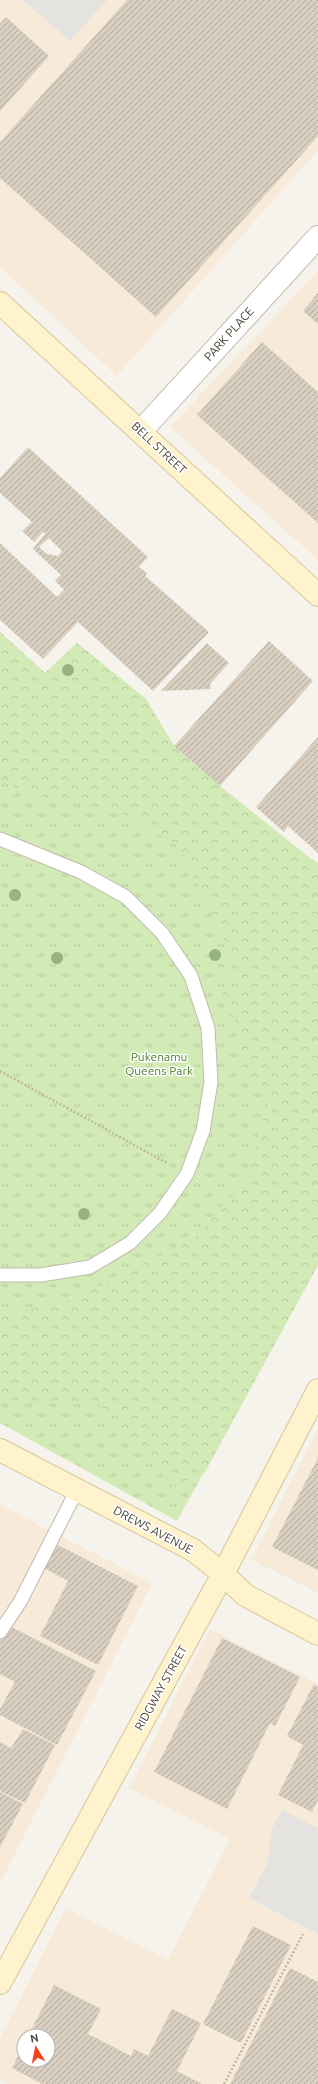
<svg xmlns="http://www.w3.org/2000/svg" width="318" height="2084" viewBox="0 0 318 2084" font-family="Ubuntu,sans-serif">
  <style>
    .commercial { fill: #f7ead8; fill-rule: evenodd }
    .grass { fill: url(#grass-tufts) }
    .forest { fill: url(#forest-crowns) }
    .parking { fill: #e5e3e0 }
    .building { fill: url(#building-hatch); fill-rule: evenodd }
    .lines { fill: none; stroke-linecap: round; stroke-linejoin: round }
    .lane-casing { stroke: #c2bbae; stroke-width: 15 }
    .street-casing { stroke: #c2bbae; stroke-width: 24 }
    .secondary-casing { stroke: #d6c79b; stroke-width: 24 }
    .path { stroke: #c4b79f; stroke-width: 2.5; stroke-dasharray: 2 2; stroke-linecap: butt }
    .lane { stroke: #fff; stroke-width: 13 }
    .street { stroke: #fff; stroke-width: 22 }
    .secondary { stroke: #fff3cd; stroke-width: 22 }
    .tree { fill: #97b381 }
    .labels { text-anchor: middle; stroke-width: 3; stroke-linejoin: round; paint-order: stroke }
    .street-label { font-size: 12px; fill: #4b4439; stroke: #fff }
    .park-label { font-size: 12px; fill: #4a7f2a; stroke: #fff }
  </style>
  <defs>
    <pattern id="grass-tufts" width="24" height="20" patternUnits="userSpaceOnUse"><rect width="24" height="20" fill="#d2eab5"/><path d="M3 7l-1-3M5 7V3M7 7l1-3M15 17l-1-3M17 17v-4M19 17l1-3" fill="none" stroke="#b6ca9c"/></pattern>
    <pattern id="forest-crowns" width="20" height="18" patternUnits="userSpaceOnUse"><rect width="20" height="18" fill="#d2eab5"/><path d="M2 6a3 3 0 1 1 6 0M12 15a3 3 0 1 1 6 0" fill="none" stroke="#b6ca9c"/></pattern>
    <pattern id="building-hatch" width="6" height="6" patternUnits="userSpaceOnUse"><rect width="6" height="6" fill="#d8cfc1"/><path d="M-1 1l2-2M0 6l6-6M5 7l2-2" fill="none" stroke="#b1aa9e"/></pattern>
  </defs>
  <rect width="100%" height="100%" fill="#f6f3ec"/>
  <path class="commercial" d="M0 0H318V150L117 376 0 267Z
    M318 271V560L170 427Z
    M318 1429V1593L251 1560Z
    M0 1505 152 1583 0 1884Z
    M210 1629 318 1684V2084H7L0 2080V2038L66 1908 168 1960 230 1839 129 1788ZM24 2036H48V2060H24Z"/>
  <path class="grass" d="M0 632 45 673 77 643 146 699 174 746 220 786 311 859 318 863V1265L177 1521 0 1423Z"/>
  <path class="forest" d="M0 632 45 673 77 643 146 699 174 746 220 786 311 859 318 863V1265L204 1474 173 1487 147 1456 98 1404 0 1401V1316L71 1300 194 1239 247 1178 269 1098 240 1063 237 1022 221 998 232 970 223 938 203 893 177 845 120 812 38 796 0 781Z"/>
  <path class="parking" d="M23 0H107L70 41Z
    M283 1810 318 1828V1934L249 1898 268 1862 272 1828Z"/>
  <path class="building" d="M127 0H318V136L156 317 0 178V142Z
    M6 17 49 56 0 111V24Z
    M318 293V324L303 311Z
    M262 342 318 392V523L197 415Z
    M28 447 148 557 139 567 147 573 145 576 209 632 153 691 78 622 43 659 0 620V543L57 597 64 590 55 581 61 575 33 549 45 534 43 532 34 542 22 531 32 522 0 493V478ZM49 538 62 551 58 556 47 554 39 547Z
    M269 641 313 681 220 786 174 746Z
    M207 643 229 663 210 684 211 689 161 691Z
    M318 737V853L288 826 284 832 256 807Z
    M318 1458V1570L272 1547Z
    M50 1541 138 1586 98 1665 40 1636 68 1581 38 1565Z
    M8 1625 96 1671 57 1745 0 1715V1709L15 1682 0 1674V1640Z
    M222 1638 300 1677 275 1726 270 1723 227 1809 154 1772Z
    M314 1684 318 1687V1800L312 1812 278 1795 303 1745 287 1736Z
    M23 1729 55 1745 25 1803 0 1791V1742L11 1748Z
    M0 1792 23 1804 0 1847Z
    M253 1926 291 1945 241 2043 203 2024Z
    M290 1968 318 1982V2084H230Z
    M54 1985 101 2009 88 2034 131 2056 134 2049 148 2056 172 2009 201 2023 177 2071 202 2084H42L12 2068 24 2044V2060H48V2036H28Z"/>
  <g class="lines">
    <g class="lane-casing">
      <path id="lane" d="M0 839 81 872 126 897 162 933 191 976 208 1028 211 1082 203 1131 187 1174 160 1213 130 1243 90 1267 41 1275H0
        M0 1632 20 1602 77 1490"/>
    </g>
    <g class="street-casing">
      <path id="street" d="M141 431 318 237"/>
    </g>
    <g class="secondary-casing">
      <path id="secondary" d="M0 303 318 595
        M0 1450 193 1550 223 1574 245 1595 318 1634
        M0 1983 223 1574 318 1390"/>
    </g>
    <path class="path" d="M0 1071 167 1163
      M224 2084 303 1934"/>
    <use href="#lane" class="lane"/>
    <use href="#street" class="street"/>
    <use href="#secondary" class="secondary"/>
  </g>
  <g class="tree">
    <circle cx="68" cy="670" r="6"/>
    <circle cx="15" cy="895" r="6"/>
    <circle cx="215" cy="955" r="6"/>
    <circle cx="57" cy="958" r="6"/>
    <circle cx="84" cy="1214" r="6"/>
  </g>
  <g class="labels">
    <g class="street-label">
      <text transform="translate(229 334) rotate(-48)" y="4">PARK PLACE</text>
      <text transform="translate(159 448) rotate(43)" y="4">BELL STREET</text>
      <text transform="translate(153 1530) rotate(28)" y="4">DREWS AVENUE</text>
      <text transform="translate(161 1688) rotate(-61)" y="4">RIDGWAY STREET</text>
    </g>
    <g class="park-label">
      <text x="159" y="1061">Pukenamu<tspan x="159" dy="14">Queens Park</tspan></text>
    </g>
  </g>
  <g transform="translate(36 2048) rotate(350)"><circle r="19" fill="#ffffff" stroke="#b7b4b0"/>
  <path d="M0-3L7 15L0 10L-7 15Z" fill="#fc3f1d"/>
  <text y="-6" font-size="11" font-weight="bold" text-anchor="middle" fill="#4b4439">N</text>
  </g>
</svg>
